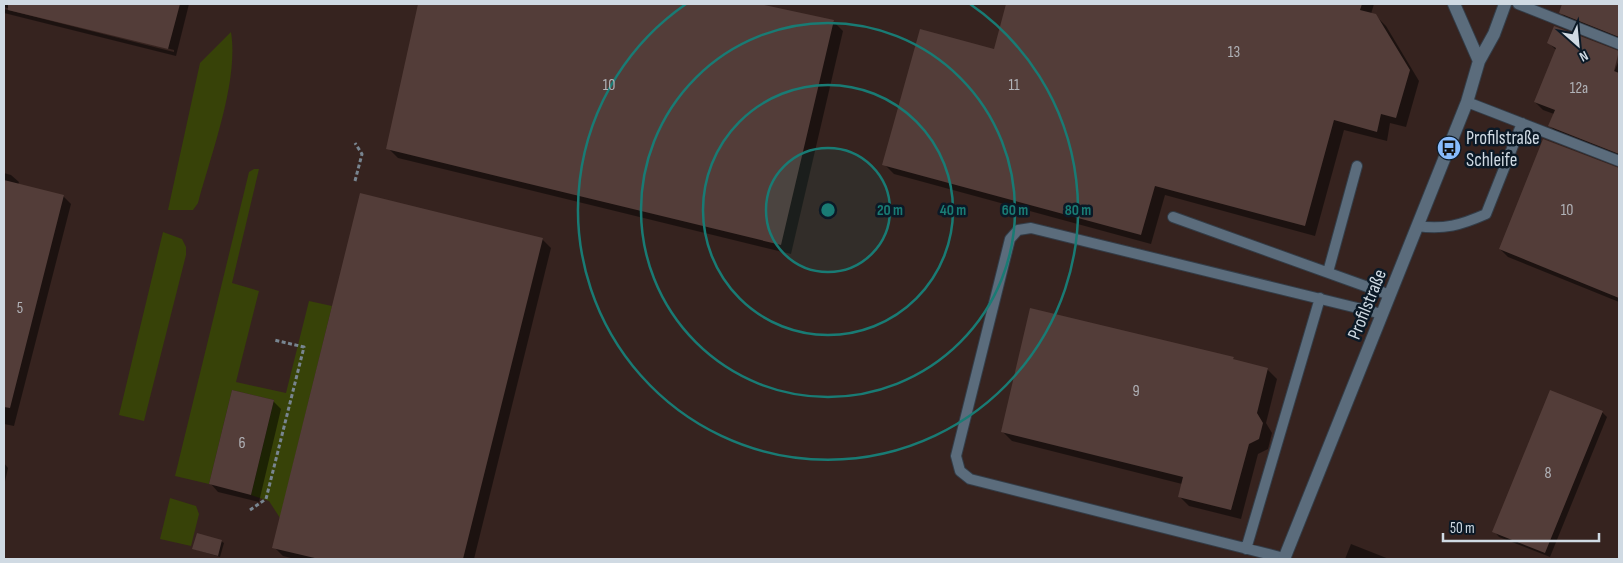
<svg xmlns="http://www.w3.org/2000/svg" width="1623" height="563" viewBox="0 0 1623 563" font-family="'Sofia Sans Condensed',sans-serif">
  <style>
    .industrial { fill: #36231f }
    .green { fill: #374208 }
    .shadow { fill: #0007 }
    .building { fill: #533d39 }
    .lines { fill: none; stroke-linecap: round; stroke-linejoin: round }
    .service-casing { stroke: #333d48; stroke-width: 12 }
    .minor-casing { stroke: #333d48; stroke-width: 14 }
    .path { stroke: #788590; stroke-width: 3; stroke-dasharray: 4 2.5; stroke-linecap: butt }
    .service { stroke: #5b6c7c; stroke-width: 10 }
    .minor { stroke: #5b6c7c; stroke-width: 12 }
    .ring { fill: none; stroke: #197b74; stroke-width: 2.5 }
    .labels { text-anchor: middle; stroke-width: 5; stroke-linejoin: round; paint-order: stroke }
    .number-label { font-size: 16px; fill: #b1b3b8 }
    .poi-label { font-size: 19px; fill: #d0dae3; stroke: #0b1926; text-anchor: start }
    .street-label { font-size: 19px; fill: #d0dae3; stroke: #0b1926 }
    .centre { fill: #197b74; stroke: #0b1926; stroke-width: 2.5 }
    .ring-label { font-size: 15px; text-anchor: middle; font-weight: bold; fill: #197b74; stroke: #0b1926; stroke-width: 5; stroke-linejoin: round; paint-order: stroke }
  </style>
  <rect width="100%" height="100%" fill="#142330"/>
  <path class="industrial" d="M4 4H1619V559H4Z"/>
  <path class="green" d="M231 32C239 81 211 154 198 203L193 210H168L200 63Z
    M254 169H259L232 283 259 291 236 382 286 393 309 301 332 306 280 518 269 501 251 495 274 400 232 390 209 484 175 476 249 172Z
    M163 232 182 239 186 247V255L144 421 119 415Z
    M170 498 196 506 199 514 191 546 160 539Z"/>
  <path class="shadow" d="M4 4H189L176 56 4 13V9L174 52V50L4 7Z
    M419 4H754L833 21 843 31 791 254 398 158 388 148Z
    M1007 4H1374L1371 14 1375 15 1386 26 1419 81 1406 127 1390 123 1387 141 1344 130 1315 236 1165 195 1151 244 894 174 884 164 995 50Z
    M1564 4H1619V41L1568 20 1560 12Z
    M1549 43 1619 51 1610 76 1612 77 1619 60V158L1558 134 1550 126 1554 114 1543 110 1535 102 1556 50Z
    M1619 168V302L1508 257 1500 249Z
    M4 173 11 175 19 182 18 185 63 196 71 204 14 426 4 424Z
    M542 239 551 248 474 559H295L283 556 274 547Z
    M1031 310 1233 359 1236 361 1267 369 1277 379 1266 423 1272 433 1268 449 1258 454 1241 519 1189 506 1179 496 1182 484 1012 441 1002 431Z
    M273 401 281 409 259 502 218 492 211 484Z
    M1602 412 1607 417 1550 557 1499 537 1494 531Z
    M4 463 8 468 4 486Z
    M221 541 224 543 220 557 194 549Z
    M1351 544 1389 559H1345Z"/>
  <path class="building" d="M8 4H180L168 49 8 10Z
    M418 4H760L834 20 781 245 386 149Z
    M1006 4H1362L1360 10 1376 14 1410 70 1396 118 1381 114 1377 132 1334 120 1305 226 1155 186 1141 235 882 165 920 29 994 49Z
    M1562 4H1619V37L1559 13Z
    M1554 26 1619 51 1614 71 1619 73V154L1548 126 1555 110 1534 102 1556 48 1547 43Z
    M1543 139 1619 168V298L1499 249Z
    M4 180 64 195 10 408 4 407Z
    M360 193 543 238 463 559H319L272 548Z
    M1030 308 1234 357 1233 359 1268 368 1257 413 1263 423 1259 439 1249 444 1231 510 1178 497 1183 477 1001 432Z
    M232 390 274 400 251 495 209 484Z
    M1550 390 1603 411 1545 553 1492 532Z
    M197 533 222 540 218 556 192 549Z"/>
  <g class="lines">
    <g class="service-casing">
      <path id="service" d="M1518 4 1619 44
        M1467 102 1619 161
        M1173 217 1390 295
        M1417 226C1444 230 1461 225 1486 214L1522 123
        M1328 272 1357 166
        M1246 549 1320 298
        M1284 558 970 479 960 471 956 456 1010 239 1018 230 1031 228 1382 314"/>
    </g>
    <g class="minor-casing">
      <path id="minor" d="M1454 4 1479 61
        M1284 559 1467 102 1479 61 1494 34 1505 4"/>
    </g>
    <path class="path" d="M355 181 362 154 355 143
      M250 510 266 499 304 347 274 340"/>
    <use href="#service" class="service"/>
    <use href="#minor" class="minor"/>
  </g>
  <circle cx="828" cy="210" r="62" fill="#197b74" fill-opacity=".12"/>
  <g class="ring">
    <circle cx="828" cy="210" r="62"/>
    <circle cx="828" cy="210" r="125"/>
    <circle cx="828" cy="210" r="187"/>
    <path d="M970 4A250 250 0 1 1 686 4"/>
  </g>
  <defs>
    <g id="bus-disc" transform="scale(1.25)"><circle r="9.5" fill="#88bbfc" stroke="#0b1926"/><path d="M-5-6H5V4H4V6H2V4H-2V6H-4V4H-5ZM-3.5-4V0h7V-4ZM-3.5 1.2v1.5H-2V1.2ZM2 1.2v1.5H3.5V1.2Z" fill="#111"/></g>
  </defs>
  <g fill-rule="evenodd">
    <use href="#bus-disc" x="1449" y="148"/>
  </g>
  <g class="labels">
    <g class="number-label">
      <text x="1234" y="57">13</text>
      <text x="609" y="90">10</text>
      <text x="1014" y="90">11</text>
      <text x="1579" y="93">12a</text>
      <text x="1567" y="215">10</text>
      <text x="20" y="313">5</text>
      <text x="1136" y="396">9</text>
      <text x="242" y="448">6</text>
      <text x="1548" y="478">8</text>
    </g>
    <g class="poi-label">
      <text x="1466" y="144">Profilstraße<tspan x="1466" dy="22">Schleife</tspan></text>
    </g>
    <g class="street-label">
      <text transform="translate(1366 304) rotate(-68)" y="7">Profilstraße</text>
    </g>
  </g>
  <circle cx="828" cy="210" r="8" class="centre"/>
  <g class="ring-label">
    <text x="890" y="215">20 m</text>
    <text x="953" y="215">40 m</text>
    <text x="1015" y="215">60 m</text>
    <text x="1078" y="215">80 m</text>
  </g>
  <rect width="1623" height="563" fill="none" stroke="#d0dae3" stroke-width="10"/>
  <g transform="translate(1578 45) rotate(153)" stroke="#0b1926" stroke-width="4" paint-order="stroke">
  <path d="M0-4L9 19L0 12L-9 19Z" fill="#d0dae3"/>
  <text y="-8" font-size="14" font-weight="bold" text-anchor="middle" fill="#d0dae3">N</text>
  </g>
  <path d="M1443 533v8h156v-8" fill="none" stroke="#d0dae3" stroke-width="2.5"/>
  <text x="1450" y="533" font-size="15" fill="#d0dae3" stroke="#0b1926" stroke-width="4" paint-order="stroke">50 m</text>
</svg>
